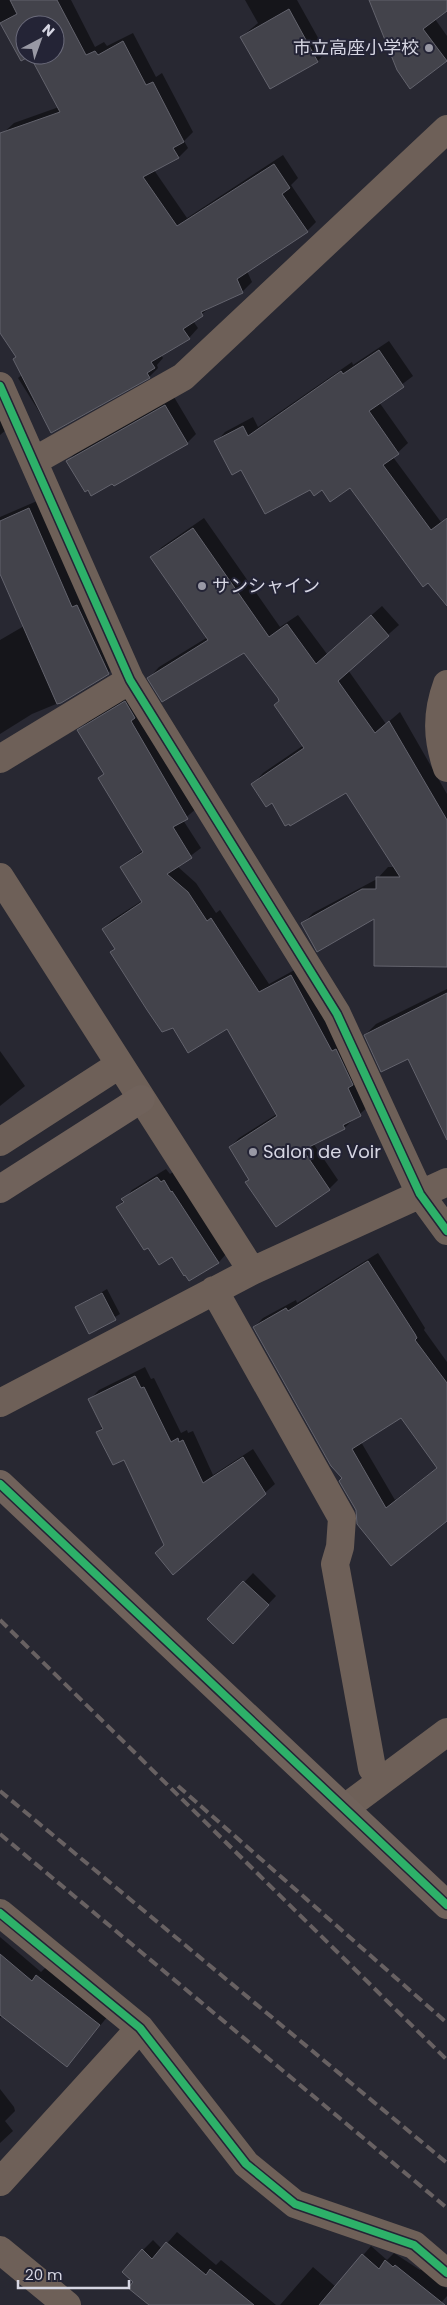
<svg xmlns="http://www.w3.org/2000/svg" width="447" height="2305" viewBox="0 0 447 2305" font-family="Poppins,'Noto Sans JP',sans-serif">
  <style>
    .shadow { fill: #0007; fill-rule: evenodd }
    .building { fill: #43434b; stroke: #63636d; fill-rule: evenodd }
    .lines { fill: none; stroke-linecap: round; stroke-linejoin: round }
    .street { stroke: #6e6058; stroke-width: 28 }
    .secondary { stroke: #70625b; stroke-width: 28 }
    .rail { stroke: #686162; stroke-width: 4; stroke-dasharray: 10 5; stroke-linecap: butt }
    .cycleway-casing { stroke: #242436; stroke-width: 11 }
    .cycleway { stroke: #2db169; stroke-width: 8 }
    .poi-dot { fill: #9999a5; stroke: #242436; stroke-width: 2 }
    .labels { text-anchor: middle; stroke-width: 4; stroke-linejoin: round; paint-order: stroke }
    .poi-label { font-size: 18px; fill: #d6d6e3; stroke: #242436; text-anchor: start }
  </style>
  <rect width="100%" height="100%" fill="#282832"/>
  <path class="shadow" d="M0 0H71L95 47 104 42 107 46 133 33 156 77 162 73 193 132 184 141 188 148 179 157 154 170 187 218 283 155 298 178 291 185 316 222 307 231 247 271 252 282 242 292 212 306 193 321 198 328 189 338 161 355 163 358 157 365 158 368 149 377 52 432 18 378 23 374 13 360 17 357 0 331V136L14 123 59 107 30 55H55V25H25V55H30L21 59 2 24 0 25Z
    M245 0H297L326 52 318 61 270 87 241 37 258 23Z
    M378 0H447V10L435 19 447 36V59L411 87Z
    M389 341 413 376 379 402 408 443 393 457 441 522 447 517V604L350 486 310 488 242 469 216 442 225 432 253 417 258 427 352 362 353 365Z
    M174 397 196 434 187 443 68 461 76 452Z
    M0 399 12 425 0 435Z
    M37 501 116 665 108 673 61 702 32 714 0 734V640L24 626 0 571V517Z
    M204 518 280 627 298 615 327 654 382 606 399 625 348 670 386 724 400 712 447 794V966L375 917 302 924 313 913 377 879 388 867H395L347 791 272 801 253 784 263 773 304 745 280 701 244 651 149 678 159 667 208 637 152 557 162 547Z
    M134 693 197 808 183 820 201 848 177 866 196 883 216 913 220 910 269 984 300 967 370 1105 344 1128 313 1143 338 1180 329 1189 277 1225 230 1147 239 1138 277 1114 228 1027 111 952 116 948 103 929 112 920 143 900 121 867 143 850 100 778 105 773 79 730 88 721Z
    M447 989V1137L408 1057 365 1035 376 1024Z
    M0 1051 25 1086 0 1106Z
    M166 1169 170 1174 173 1172 180 1184 181 1183 227 1253 219 1262 190 1280 173 1256 148 1246 118 1207 132 1190Z
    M378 1253 425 1328 424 1330 447 1362V1519L357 1510 344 1478 254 1327 263 1318 296 1300 297 1303ZM401 1416 438 1467 395 1500 361 1442Z
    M107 1289 120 1314 90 1332 77 1307Z
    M145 1367 151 1379 154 1378 181 1433 187 1430 188 1433 193 1431 213 1475 253 1449 275 1484 173 1573 165 1544 124 1458 98 1432 103 1426 90 1399 99 1390Z
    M253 1573 276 1596 241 1633 209 1619Z
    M0 1937 41 1972 46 1967 108 2016 67 2066 3 2016 0 2018Z
    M0 2089 14 2107 15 2111 5 2121 13 2131 0 2143Z
    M177 2232 216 2265 221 2260 276 2305H151L135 2281 143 2250 153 2240 162 2249Z
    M371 2246 387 2260 394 2253 420 2270 422 2268 447 2289V2296L439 2305H280L313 2267 336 2287Z"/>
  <path class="building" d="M10 0H57L86 55 95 51 98 55 123 41 146 85 153 82 184 142 173 148 179 158 143 177 177 226 274 164 290 188 282 194 308 232 237 279 243 293 201 312 203 316 183 329 190 339 151 362 155 368 147 373 150 378 51 433 13 359 16 357 0 333V133L60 112 30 56 21 61 0 23 17 14ZM25 25H55V55H25Z
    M369 0H447V11L423 29 447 61 410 89 397 70Z
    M289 9 318 62 270 89 240 37Z
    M379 350 404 387 369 411 399 454 383 465 431 530 447 518V606L428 583 423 587 350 488 330 502 322 490 314 496 310 490 265 514 241 470 232 475 214 441 243 426 248 436 341 371 343 374Z
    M165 405 188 444 114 486 112 484 91 496 88 490 85 492 66 461Z
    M29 508 72 607 77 605 109 674 61 703 57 704 0 574V521Z
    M193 528 269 637 287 624 316 664 371 615 389 636 338 681 375 733 389 721 447 820V967L374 966V919L317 952 301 923 362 889H376V877H400L346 793 290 826 289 824 285 826 272 803 266 807 251 784 304 748 274 705 279 701 278 698 244 653 162 702 147 678 208 640 150 557Z
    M125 701 135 718 131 721 188 819 173 827 192 858 167 874 188 892 207 921 211 918 259 992 291 975 332 1051 336 1049 353 1085 348 1088 361 1116 343 1125 345 1129 303 1150 330 1190 276 1227 245 1182 249 1180 229 1147 277 1116 227 1029 188 1053 173 1028 162 1032 147 1010 110 952 115 949 102 929 142 902 120 867 143 852 98 778 104 774 77 730Z
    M447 993V1140L408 1059 381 1072 364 1035Z
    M157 1177 161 1182 164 1180 171 1192 172 1191 219 1263 189 1281 185 1275 184 1276 172 1257 159 1265 148 1248 144 1250 116 1207 124 1202 121 1199Z
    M368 1261 415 1334 417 1338 415 1340 447 1383V1521L391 1566 357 1524 356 1510 339 1481 342 1478 331 1466 253 1327 286 1308 288 1311ZM401 1418 437 1468 386 1508 352 1449Z
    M102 1293 116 1320 89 1334 75 1307Z
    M135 1376 141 1388 144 1387 171 1442 178 1438 179 1442 183 1440 203 1483 243 1457 266 1494 173 1575 155 1553 164 1545 124 1460 113 1465 96 1432 103 1429 88 1399Z
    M243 1581 269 1605 233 1644 207 1619Z
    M0 1954 32 1981 36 1975 100 2025 67 2067 0 2015Z
    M166 2242 206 2275 210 2269 254 2305H149L128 2288 133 2282 122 2272 142 2249 152 2259Z
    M362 2254 379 2269 385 2260 393 2267 395 2265 445 2305H319Z"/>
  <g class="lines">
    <path class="street" d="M0 386 130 680 337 1014 420 1194 447 1231
      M34 461 183 377 447 129
      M447 684C436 714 437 739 447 768
      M0 759 130 680
      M0 877 252 1271
      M0 1142 119 1065
      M214 1290 342 1518 340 1547 335 1564 372 1768 381 1780
      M0 1403 252 1271 447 1182
      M345 1808 447 1732
      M0 1913 140 2028 246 2164 295 2204 414 2245 447 2273
      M0 2182 140 2028
      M0 2250 67 2305"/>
    <path class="secondary" d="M0 1189 141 1099
      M0 1484 447 1905"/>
    <path class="rail" d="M0 1620 447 2060
      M178 1786 447 2023
      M0 1791 447 2163
      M0 1834 447 2208"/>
    <g class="cycleway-casing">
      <path id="cycleway" d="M0 386 130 680 337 1014 420 1194 447 1231
        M0 1484 447 1905
        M0 1913 140 2028 246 2164 295 2204 414 2245 447 2273"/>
    </g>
    <use href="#cycleway" class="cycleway"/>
  </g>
  <g class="poi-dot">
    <circle cx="429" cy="48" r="5"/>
    <circle cx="202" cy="586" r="5"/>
    <circle cx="253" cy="1152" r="5"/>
  </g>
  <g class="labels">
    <g class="poi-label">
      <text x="419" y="54" text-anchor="end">市立高座小学校</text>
      <text x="212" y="592">サンシャイン</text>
      <text x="263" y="1158">Salon de Voir</text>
    </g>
  </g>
  <g transform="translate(40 40) rotate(41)"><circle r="24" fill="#242436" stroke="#6b6b7b"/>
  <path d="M0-4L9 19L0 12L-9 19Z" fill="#9999a5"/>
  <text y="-8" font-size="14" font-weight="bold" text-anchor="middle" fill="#d6d6e3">N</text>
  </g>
  <path d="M18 2280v8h111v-8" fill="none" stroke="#d6d6e3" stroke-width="2.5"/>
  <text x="25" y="2280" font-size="15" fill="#d6d6e3" stroke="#242436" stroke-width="4" paint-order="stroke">20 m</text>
</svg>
